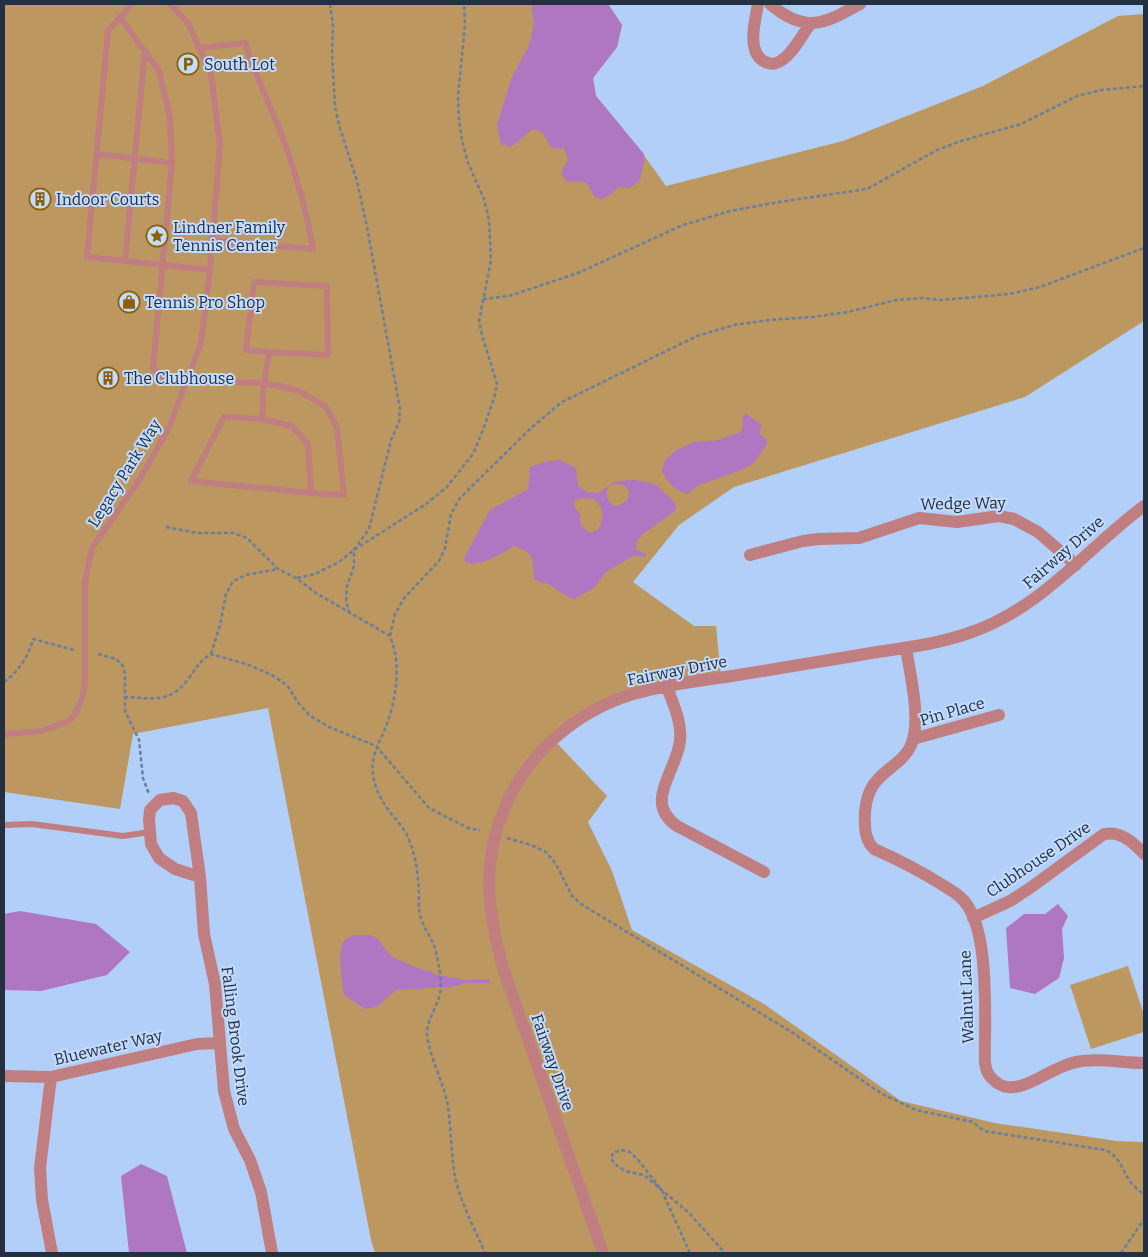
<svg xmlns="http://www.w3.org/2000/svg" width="1148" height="1257" viewBox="0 0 1148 1257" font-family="Bitter,serif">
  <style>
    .green { fill: #bc9860 }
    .water { fill: #af77c2; fill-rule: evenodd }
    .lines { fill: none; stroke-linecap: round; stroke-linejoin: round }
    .path { stroke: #6a7e9c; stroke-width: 2.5; stroke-dasharray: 4 2.5; stroke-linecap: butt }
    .service { stroke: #c17e80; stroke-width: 6 }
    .minor { stroke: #c17e80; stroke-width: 12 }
    .labels { text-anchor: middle; stroke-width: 4; stroke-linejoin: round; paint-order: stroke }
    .poi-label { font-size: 16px; fill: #242f40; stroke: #c3dbfe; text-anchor: start }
    .street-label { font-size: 16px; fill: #242f40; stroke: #c3dbfe }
  </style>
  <rect width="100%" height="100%" fill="#b1cff9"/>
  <path class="green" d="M4 4H608L622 25 617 47 593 78 596 96 643 154 666 186 843 141 983 86 1118 16 1144 14V321L1025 397 734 487 679 525 633 582 694 626H716L721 678 628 696 553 739 607 796 588 822 612 871 632 930 764 1004 901 1101 995 1123 1117 1141 1144 1142V1253H375L371 1240 268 708 133 734 120 809 4 792Z
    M1128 966 1144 1015V1032L1091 1049 1070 985Z"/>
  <path class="water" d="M531 4H608L622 25 617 47 593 78 596 96 644 154V162L640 180 630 188 619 187 610 195 601 199 595 197C583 180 591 181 567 182L562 175 563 169 568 160 564 148 558 149 550 147C546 137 543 130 532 129L519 141 510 147 501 144 497 125 511 79 529 45 534 23Z
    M747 414 761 424 760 434 766 439 767 444 754 463 742 470 699 485 687 494C674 490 668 483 662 471L665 460 678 449 695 442 719 440 742 431 743 416Z
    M560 460 576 468 578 486 587 492 598 493 616 481 636 480 655 484 675 502 676 510 643 534 637 541 636 550 647 554 645 557 633 556 606 572 594 588 574 599 564 595 549 584 541 583 534 579C533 561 535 552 514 546 500 554 481 568 465 562L464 558 490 510 528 489 530 467 544 462ZM615 484 624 485 629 491 628 499 620 505 614 506C607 500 605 496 608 487ZM583 498 595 499C605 512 604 516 598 530L590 533 581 526 580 515 574 506 575 500Z
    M1058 904 1068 916 1062 929 1064 958 1059 978 1035 994 1010 988 1006 928 1024 914H1045Z
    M20 911 96 924 130 952 107 975 41 991 4 990V914Z
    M354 935H369L377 938 392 957 425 971 431 970 433 974 465 980 489 979V983H468L451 987 396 990 377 1007 365 1009 344 995C342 984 338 954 342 945 343 940 349 937 354 935Z
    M141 1164 167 1176 187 1253H129L121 1176Z"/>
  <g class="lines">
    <path class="path" d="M330 4 333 26 332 55 335 106 339 125 357 181 367 227 400 409 399 422 391 440 369 529 354 550V566L347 586 346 601 349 612
      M483 299 509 296 578 273 683 225 730 211 779 202 867 189 937 150 961 141 1021 124 1077 96 1102 90 1144 86
      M166 527 197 533H234L247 538 278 569 296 578 316 593 390 636C401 662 397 694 388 721 382 739 370 754 373 775 375 788 382 802 390 812 395 819 402 826 406 833 415 851 418 872 419 892 419 899 418 906 420 914 422 927 433 938 436 952 439 966 444 986 438 1000 434 1011 428 1021 427 1032 427 1050 443 1082 447 1101 451 1124 451 1149 454 1172 459 1200 474 1227 485 1253
      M297 578 315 574 339 562 354 550 426 504 446 488 473 454 483 430 495 395 497 384 482 335 479 321 491 260 489 220 484 199 468 163 462 141 459 119 458 96 465 24 464 4
      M390 636 395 614 405 597 439 561 445 548 451 514 460 498 531 428 562 402 697 336 734 325 769 320 813 317 848 312 896 300 923 298 941 300 1009 294 1040 287 1144 248
      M98 654 116 659 123 666 125 675V711L139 740 143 778 149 794
      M211 654 220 625 226 594 233 581 246 575 278 569
      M4 682C18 672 29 656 33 639L74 650
      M124 697C152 698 170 704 188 679 197 668 198 662 211 654L246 664 270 674 287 685 297 701 309 715 329 727 376 746 429 808 468 828 480 830
      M507 838 531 845 546 852 556 864 572 896 581 904 793 1033 882 1094 916 1110 973 1122 984 1131 1105 1150C1121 1156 1122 1172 1132 1184 1135 1188 1140 1191 1144 1195
      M690 1253 662 1191 640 1162 630 1152 621 1150 613 1153 611 1159 616 1165 625 1171 644 1175 688 1212 725 1253
      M1121 1253 1144 1219"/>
    <path class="service" d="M132 4 108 31 87 257 210 270
      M120 17 159 71 170 117 172 163 153 368 167 380 264 383 262 419 224 417 191 481 311 493 308 444 292 426 262 419
      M199 48 245 43C256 78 273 110 285 144 298 180 307 212 313 249L212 240
      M97 154 172 163
      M125 261 145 50
      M269 352 328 355 327 286 254 282 246 350 269 352 264 383 297 390 325 406 337 428 344 495 311 493
      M4 734 42 731 69 721 76 712 83 696 85 679V582L92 548 138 482 169 428 201 343 210 270 220 145 211 74 188 23 170 4
      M4 825 32 824 123 836 150 832"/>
    <path class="minor" d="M758 4C755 21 745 56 768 63 772 65 778 63 782 60 794 52 802 35 811 23
      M770 4C805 34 824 24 860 4
      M750 555 803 541 818 539 859 538 919 518 957 522 999 516 1014 519 1038 532 1076 565
      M906 648C910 673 920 715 913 739 908 761 886 767 874 784 866 795 864 812 865 825 865 835 867 842 874 849 897 859 920 871 941 884 947 888 955 892 960 897 992 923 984 1024 985 1063 986 1072 989 1077 996 1082 1014 1097 1040 1076 1057 1069 1065 1065 1073 1062 1082 1061 1103 1058 1123 1063 1144 1063
      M667 687C673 704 682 722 680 740 678 770 642 802 677 826L764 872
      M913 739 999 715
      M200 877 175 869 159 858 151 844 149 820 150 810 160 800 173 798 183 801 191 813 200 877 204 934 215 984 224 1091 234 1129 250 1160 261 1192 272 1253
      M973 918 1010 901 1030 888 1104 834C1121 831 1133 842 1144 854
      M4 1076 51 1077 197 1044 219 1043
      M51 1077 40 1168 42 1200 52 1253
      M603 1253 504 971C486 908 480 855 511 794 535 748 579 711 630 695 663 685 698 681 732 676 779 668 825 661 871 653 904 648 938 644 969 633 1041 609 1085 550 1144 506"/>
  </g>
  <defs>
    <g id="parking-ring" transform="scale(1.125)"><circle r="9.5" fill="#c3dbfe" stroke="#8b6003" stroke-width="1.5"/><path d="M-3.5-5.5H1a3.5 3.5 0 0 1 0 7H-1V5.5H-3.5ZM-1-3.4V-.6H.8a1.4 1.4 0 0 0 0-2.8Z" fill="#8b6003"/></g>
    <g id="building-ring" transform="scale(1.125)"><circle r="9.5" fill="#c3dbfe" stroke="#8b6003" stroke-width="1.5"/><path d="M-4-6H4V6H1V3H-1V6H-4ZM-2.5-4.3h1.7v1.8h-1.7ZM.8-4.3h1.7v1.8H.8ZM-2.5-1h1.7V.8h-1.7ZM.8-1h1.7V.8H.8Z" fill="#8b6003"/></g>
    <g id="sight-ring" transform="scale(1.125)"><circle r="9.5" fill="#c3dbfe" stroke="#8b6003" stroke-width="1.5"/><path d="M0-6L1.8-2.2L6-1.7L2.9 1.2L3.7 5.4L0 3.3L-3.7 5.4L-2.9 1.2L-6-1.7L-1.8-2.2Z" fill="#8b6003"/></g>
    <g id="shop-ring" transform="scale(1.125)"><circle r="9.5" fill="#c3dbfe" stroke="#8b6003" stroke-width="1.5"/><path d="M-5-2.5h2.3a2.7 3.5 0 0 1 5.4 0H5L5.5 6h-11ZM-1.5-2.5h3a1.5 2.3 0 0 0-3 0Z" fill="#8b6003"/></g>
  </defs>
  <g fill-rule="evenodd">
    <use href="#parking-ring" x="188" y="64"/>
    <use href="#building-ring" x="40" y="199"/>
    <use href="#sight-ring" x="157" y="236"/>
    <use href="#shop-ring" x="129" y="302"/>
    <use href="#building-ring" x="108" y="378"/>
  </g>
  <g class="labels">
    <g class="poi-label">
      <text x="204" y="70">South Lot</text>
      <text x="56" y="205">Indoor Courts</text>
      <text x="173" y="233">Lindner Family<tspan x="173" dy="18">Tennis Center</tspan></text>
      <text x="145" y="308">Tennis Pro Shop</text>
      <text x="124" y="384">The Clubhouse</text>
    </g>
    <g class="street-label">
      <text transform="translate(124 473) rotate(-58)" y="6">Legacy Park Way</text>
      <text transform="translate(963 503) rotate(-1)" y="6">Wedge Way</text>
      <text transform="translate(1063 552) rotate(-41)" y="6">Fairway Drive</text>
      <text transform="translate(677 670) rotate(-11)" y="6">Fairway Drive</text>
      <text transform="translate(952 711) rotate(-16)" y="6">Pin Place</text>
      <text transform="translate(1038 859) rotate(-34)" y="6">Clubhouse Drive</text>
      <text transform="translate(966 997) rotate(-92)" y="6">Walnut Lane</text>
      <text transform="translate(236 1036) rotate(83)" y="6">Falling Brook Drive</text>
      <text transform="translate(108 1047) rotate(-13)" y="6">Bluewater Way</text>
      <text transform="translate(553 1062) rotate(71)" y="6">Fairway Drive</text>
    </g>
  </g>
  <rect width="1148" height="1257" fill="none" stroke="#242f40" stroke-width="10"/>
</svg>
